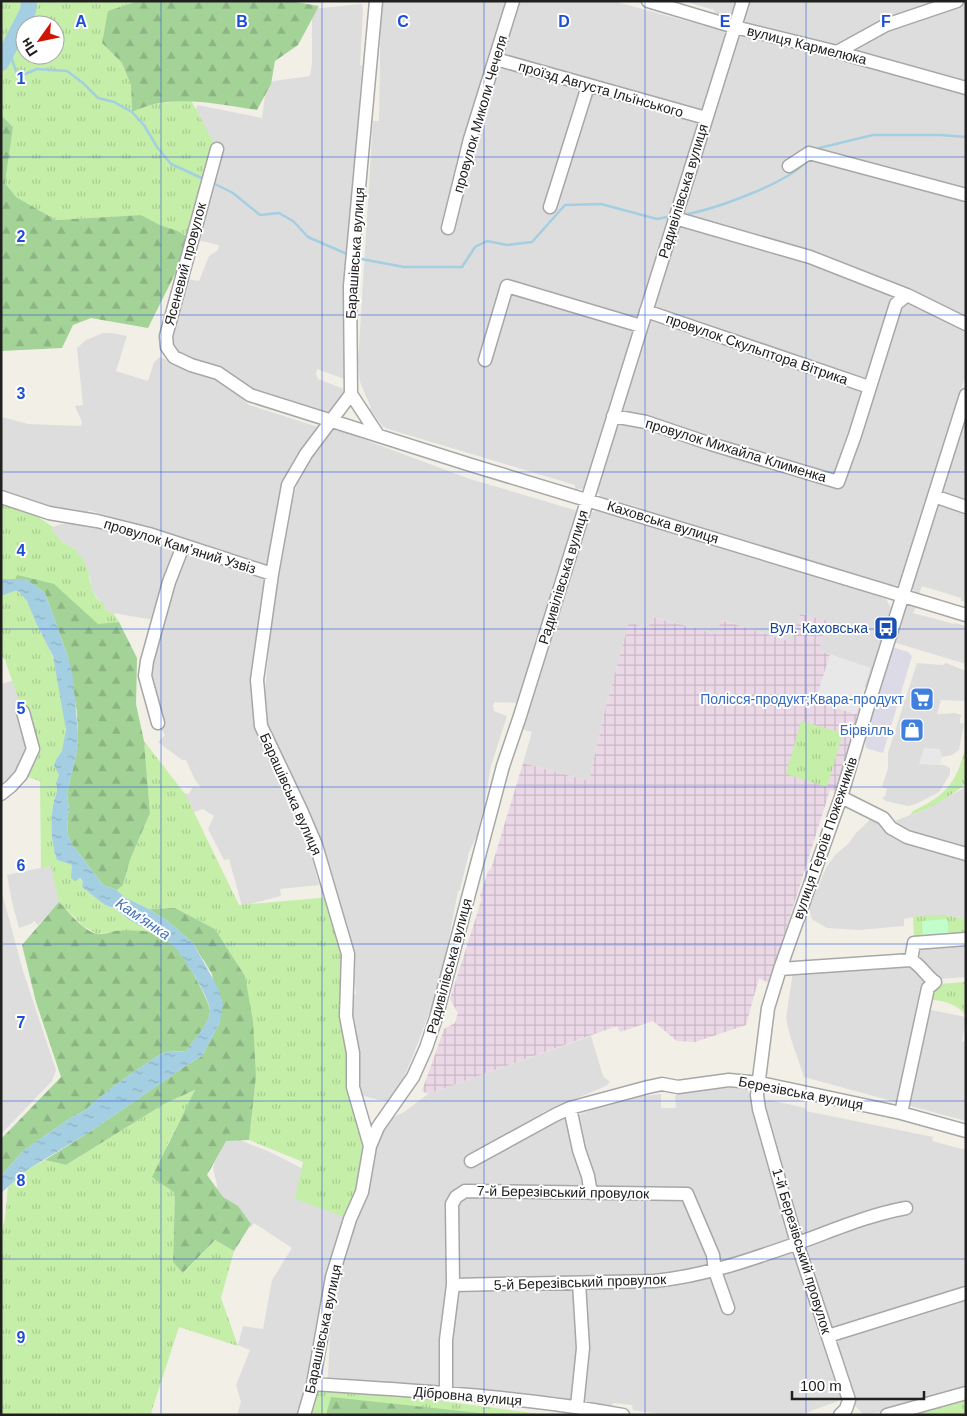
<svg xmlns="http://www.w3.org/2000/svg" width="967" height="1416" viewBox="0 0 967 1416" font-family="Arial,sans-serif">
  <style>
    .residential { fill: #dedddd }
    .industrial { fill: url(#industrial-grid) }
    .grass { fill: url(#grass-tufts); fill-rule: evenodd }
    .forest { fill: url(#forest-firs) }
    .park { fill: #c2fdcc }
    .parking { fill: #e8e8e8 }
    .plaza { fill: #dcdae7 }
    .water { fill: url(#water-ripples) }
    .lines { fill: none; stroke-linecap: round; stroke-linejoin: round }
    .stream { stroke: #a4cee2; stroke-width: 2.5 }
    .river { stroke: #a4cee2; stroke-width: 16 }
    .minor-casing { stroke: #a7a7a7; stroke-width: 15 }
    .minor { stroke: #fff; stroke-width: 12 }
    .grid { fill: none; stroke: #1d4ed8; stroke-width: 1; stroke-opacity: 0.55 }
    .labels { text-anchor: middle; stroke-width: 4; stroke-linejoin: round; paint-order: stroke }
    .street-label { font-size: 14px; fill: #202020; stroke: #fff }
    .transit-label { font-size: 14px; fill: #164399; stroke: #fff; text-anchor: end }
    .shop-label { font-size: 14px; fill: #366cbe; stroke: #fff; text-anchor: end }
    .water-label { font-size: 15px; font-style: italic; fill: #4573b8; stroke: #fff }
    .grid-label { font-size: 16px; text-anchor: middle; font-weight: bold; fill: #1d4ed8; stroke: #fff; stroke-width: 4; stroke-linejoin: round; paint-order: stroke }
  </style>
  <defs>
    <pattern id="industrial-grid" width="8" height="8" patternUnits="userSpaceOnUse" patternTransform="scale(1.25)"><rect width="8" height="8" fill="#ebd8e6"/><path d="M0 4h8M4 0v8" fill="none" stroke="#c9b9c5"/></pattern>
    <pattern id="grass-tufts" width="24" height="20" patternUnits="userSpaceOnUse" patternTransform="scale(1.25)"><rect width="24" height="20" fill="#c5eea9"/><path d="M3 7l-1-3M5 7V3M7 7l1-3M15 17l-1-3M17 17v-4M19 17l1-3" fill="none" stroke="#a9cc91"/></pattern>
    <pattern id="forest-firs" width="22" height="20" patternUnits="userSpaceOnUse" patternTransform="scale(1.25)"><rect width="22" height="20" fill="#a4d398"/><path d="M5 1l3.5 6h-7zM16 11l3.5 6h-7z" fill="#8db583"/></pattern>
    <pattern id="water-ripples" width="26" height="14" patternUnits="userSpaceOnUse" patternTransform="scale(1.25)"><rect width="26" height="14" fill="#a4cee2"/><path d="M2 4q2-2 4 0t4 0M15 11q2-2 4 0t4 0" fill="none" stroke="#8db1c2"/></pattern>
  </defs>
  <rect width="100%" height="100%" fill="#f1efe6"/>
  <path class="residential" d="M381 1H613L705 26 707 22 726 30 727 33 586 486 583 489H575V485L388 429 383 427 370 409 371 408 360 382 358 361 373 121H379Z
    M684 1H738L732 16 729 17 715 13 714 10Z
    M747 1H966V83L748 25 743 22Z
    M360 4H362L363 9 360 65 362 66 357 131 360 132 346 376 344 379 317 369 316 374 318 379 347 390 335 414 280 399 244 385 173 351 171 325 187 279 199 281 209 256 218 250 219 245 197 240 181 172 197 105 262 118 267 82 310 76 312 63V9Z
    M741 33 966 93V374L907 562 899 583 896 586 648 512 638 507 602 497 598 493 596 487 682 215 736 36Z
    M103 333H112L127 336 116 371 148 381 154 362 160 357 193 372 213 378 230 387 249 405 321 428 282 496 266 565 247 561 89 510 87 514 37 504 1 493 2 417 28 424 81 426 82 422 75 406 83 405 77 348 86 340Z
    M966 414V602L961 601V598L922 586 919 595 912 589Z
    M333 428 470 479 578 511 519 703 495 702 493 706 494 711 507 716 491 766 484 806 477 835 469 852 460 890 458 891 443 969 435 997 418 1043 401 1084 391 1101 379 1100 356 1094 359 1047 352 1016V996L356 994 353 966 326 866 325 850 322 849 268 726 263 710 273 610 292 502 299 477 312 456Z
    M597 510 807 571 886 599 891 608 867 688 864 687 870 668 820 651V646L827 621 792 642 722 620 717 634 653 617 648 629 629 623 606 706 589 781 523 763 532 732 521 729 588 514Z
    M77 523 95 526 106 531 158 541 175 549 154 620 113 613 105 610 91 588 90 575 78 555 77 550 62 542 52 530 53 527 61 524Z
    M190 552 263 576 264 582 255 704 280 778 310 846 309 848 319 885 280 889 281 896 242 906 229 859 224 860 208 829 214 816 203 809 194 812 191 819 162 789 189 794 193 787 201 788 194 778 186 760H182L158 742 165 735 161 729 149 688 147 669 183 556Z
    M912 605 916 607 913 613 954 624 955 623 966 626V664L893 642 904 611 907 606Z
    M917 663 943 665 946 663 966 671V701L941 700 937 714 955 713 962 715 960 718V723L964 724 959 750 952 755 942 757 940 753 919 764 944 765 950 768V774L939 792 916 804 908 806 886 801 882 798 885 796 887 789 882 787 888 768V753Z
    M15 680 25 709 32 755 1 790V684Z
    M966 787V919L946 915H923L904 919V926L859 930 827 928 813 920 811 917 809 908 826 868 835 855 849 843 856 833 874 816 889 829 897 820 924 810Z
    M54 865 63 903 52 910 38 925 34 921 31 924 19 928 12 902 7 875Z
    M1 889 23 971 56 1070 52 1081 1 1134Z
    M966 942V977L939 979 925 972 918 950Z
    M911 964 925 981 921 1006 926 1009 966 1017 962 1041 966 1042V1121L804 1077 790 1036 786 1018 793 972Z
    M591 1036 603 1076 610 1082 606 1086 543 1112 547 1123 564 1115 575 1117 581 1114 599 1107 643 1096 661 1094V1108H676L675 1097 678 1093 715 1087 747 1089 752 1100 843 1399 841 1400 800 1415H668L633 1410 632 1405 613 1403 612 1406 552 1396 441 1386 439 1388 328 1377 331 1315 341 1264 368 1161 386 1121 404 1112 428 1094Z
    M770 1100 805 1108 806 1111 933 1137 932 1141 966 1150V1392L871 1414H863L855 1406 802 1241 763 1102Z
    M227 1135 270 1152 311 1173 354 1200 304 1415H237L241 1402 236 1385 250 1350 238 1345 243 1326 263 1329 272 1280 292 1248 254 1223 251 1227 226 1213 217 1196V1184L213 1168 214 1162Z"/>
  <path class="industrial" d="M800 614 828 621 820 646V651L830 655 816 701 855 714 861 697 864 698 835 791 830 790 769 983 759 978 746 1025 695 1042 677 1041 653 1021 620 1032 617 1026 428 1094 422 1091 444 1029 455 1023 458 1013 450 999 477 914 482 898 480 896 488 871 491 869 523 763 589 781 606 706 629 622 648 629 652 617 717 634 721 620 792 642Z"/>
  <path class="grass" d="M1 1H138L109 11 102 43 122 63 131 85 132 111 146 105 191 100 217 149 192 240 178 231 160 225 141 215 56 220 16 197 5 183 13 127 1 115ZM25 25H55V55H25Z
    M1 503 28 510 53 527 52 530 62 542 77 550 78 555 82 557 90 575 89 577C91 587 93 594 100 602L103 601 105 610 113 613 119 622 98 625 53 584 1 579Z
    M15 591C28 594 31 611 36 622 40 633 47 642 51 653 58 669 68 725 65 741 64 748 61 753 57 758L59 775 56 783C59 791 54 797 53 805 50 822 51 844 57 860L72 865V873L83 882 82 887 105 905 115 909 128 919 153 933 118 931 97 934 83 926 59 902 51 866 41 868 40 781 21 775 33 749 23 712 5 660 1 654V596Z
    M801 721 843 733 827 787 786 774Z
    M144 741 185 794 239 905 331 897 348 954 346 1016 370 1146 350 1219 295 1199 303 1162 249 1140 256 1077 245 976 215 929 175 908 149 909 124 897 117 890 123 885 130 860 150 813Z
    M966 745V784C949 797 930 809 910 815L913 811C947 795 957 782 966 745Z
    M923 915H946L966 919V936L914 939 913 917Z
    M966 982V1016C957 1003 943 1001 928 999L938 984Z
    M196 1090 167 1145 175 1193 173 1262 184 1273 215 1240 234 1251 221 1298 238 1346 179 1327 151 1413 154 1415H1V1234L5 1218 8 1187 27 1170 45 1160 66 1165 164 1104Z
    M313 1384 547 1415H304Z
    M966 1396V1415H904Z"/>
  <path class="forest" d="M138 1H290L319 6 298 45 275 61 271 84 257 110C215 104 171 93 132 112L131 85 122 63 102 43 108 11Z
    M1 115 13 127 5 183 16 197 56 220 141 215 160 225 178 231 192 240 148 328 91 318 73 325 62 348 1 351Z
    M17 575 54 584 98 624 119 622 137 658 136 704 144 741 150 813 130 860 123 885 117 890 103 885 71 843 68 834 67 818 69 810 67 793 77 751 78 735 77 713 68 657 45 593 34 585 15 580Z
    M59 902C69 912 82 930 97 934 102 935 110 932 115 931 124 930 146 930 154 933 163 937 175 945 181 953 187 962 211 1003 210 1012 208 1027 194 1038 187 1051L165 1052 150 1061 115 1085 84 1111 72 1117 23 1151 1 1176V1139L61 1077 36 1002 22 945Z
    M175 908 215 929 245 976 253 1021 256 1077 249 1140 226 1141 207 1175 223 1197 238 1206 251 1224 234 1251 215 1240 183 1273 173 1262 175 1193 152 1177 195 1090 164 1104 66 1165 45 1160 91 1131 187 1065 202 1056 220 1022 212 974 193 943 170 923 149 909Z
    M331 1397 498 1415H326Z"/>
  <path class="park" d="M947 919 949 937 923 938 922 921Z"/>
  <path class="parking" d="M830 655 870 668 856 714 815 701Z
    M924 748 940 749 942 757 940 764H919Z"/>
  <path class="plaza" d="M892 647 908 652 912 656 883 753 866 748 865 738Z"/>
  <path class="water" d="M1 579H26L45 593 68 657 73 677 78 735 77 751 67 793 69 810 67 818 68 834 71 843 103 885 117 890 124 897 149 909 170 923 193 943 219 990 223 1005 220 1022 202 1056 187 1065 91 1131 27 1170 1 1193V1176L23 1151 72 1117 84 1111 115 1085 150 1061 165 1052 187 1051C193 1039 210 1024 210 1011 210 997 182 954 172 944L128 919 116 909 105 905 82 887 83 882 80 878 75 881 71 878 72 865 57 860C51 843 50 823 53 806 54 797 59 792 56 783L59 775 54 765 57 758 62 751 66 730 53 656 37 625 27 601 19 592 15 591 1 596Z"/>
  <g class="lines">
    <path class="stream" d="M8 48 18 77 37 69 67 71 83 83 98 98 114 102 132 112 144 125 157 147 171 164 206 180
      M817 150 819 148 873 135H941L966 137
      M213 183 233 193 260 215 279 213 293 221 308 237 349 255
      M682 215C713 210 786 184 807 161
      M356 258 404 267H462L475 247 487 241 507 245 532 242 565 205 601 204 657 219 672 216"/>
    <path class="river" d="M1 63 28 11 29 1"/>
    <g class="minor-casing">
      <path id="minor" d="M648 1 735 27 837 52 966 88
        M837 52 886 25 957 1
        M496 59 706 118
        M217 149 166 336 167 347 174 357 191 365 218 373 250 395 471 465 966 615
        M789 166 809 153 966 195
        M550 207 588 86
        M675 218 810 257 907 295 966 324
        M448 228 470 139 513 1
        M646 311 869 387
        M485 360 507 286 641 326
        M351 394 378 435
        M613 416 646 422 711 444 838 482 855 435 896 304 907 295
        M934 496 966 507
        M1 497 49 513 97 521 149 534 272 574
        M158 723 145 676 147 661 169 582 183 546
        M1 794 11 786 21 775 33 749 23 712
        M841 797 883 818 891 828 907 837 966 854
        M780 969 911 960
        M570 1108 579 1150 588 1176 591 1193
        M901 1113 928 988 935 982C926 976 921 965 911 960L914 943 966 939
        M370 1146 378 1127 413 1077 426 1048 436 1018 503 766 520 716 743 1
        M471 1161 555 1115 570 1108 648 1087 662 1084 678 1087 729 1080 760 1083 901 1113 966 1131
        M453 1285 654 1281C704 1276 750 1260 798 1243 834 1230 868 1215 906 1208
        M828 1336 966 1293
        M313 1384C417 1391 521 1396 623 1415
        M446 1393V1340L453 1285 452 1204 456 1197 465 1191 687 1194 713 1255 715 1271 728 1308
        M577 1406 583 1348 579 1283
        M304 1415 313 1384 332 1277 350 1219 362 1192 370 1146 353 1087V1053L346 1016 348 954 316 845 301 810 261 726 257 680 272 574 288 485 306 454 351 394 350 286 376 1
        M840 1415 846 1409 849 1400 797 1243 759 1109 757 1095 768 1008 780 969 841 797 870 699 966 395
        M887 1415 966 1393"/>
    </g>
    <use href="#minor" class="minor"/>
  </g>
  <path class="grid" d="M161 1V1415M322 1V1415M484 1V1415M645 1V1415M806 1V1415M1 157H966M1 315H966M1 472H966M1 629H966M1 787H966M1 944H966M1 1101H966M1 1259H966"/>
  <defs>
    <g id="bus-square" transform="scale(1.25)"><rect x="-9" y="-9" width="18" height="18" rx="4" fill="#1a4fb4" stroke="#fff"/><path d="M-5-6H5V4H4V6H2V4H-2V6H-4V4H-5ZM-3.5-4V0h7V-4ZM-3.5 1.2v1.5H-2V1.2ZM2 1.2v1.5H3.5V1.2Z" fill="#fff"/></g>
    <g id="supermarket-square" transform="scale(1.25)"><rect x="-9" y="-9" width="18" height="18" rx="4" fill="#3f7fe0" stroke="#fff"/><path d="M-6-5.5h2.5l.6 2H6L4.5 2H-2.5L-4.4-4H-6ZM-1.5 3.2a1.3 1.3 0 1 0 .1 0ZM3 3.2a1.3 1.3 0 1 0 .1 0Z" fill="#fff"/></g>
    <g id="shop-square" transform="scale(1.25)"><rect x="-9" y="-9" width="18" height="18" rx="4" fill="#3f7fe0" stroke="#fff"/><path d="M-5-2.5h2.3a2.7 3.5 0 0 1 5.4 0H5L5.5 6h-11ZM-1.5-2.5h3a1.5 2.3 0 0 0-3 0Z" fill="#fff"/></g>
  </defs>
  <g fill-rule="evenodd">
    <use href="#bus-square" x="886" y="628"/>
    <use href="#supermarket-square" x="922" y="699"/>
    <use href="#shop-square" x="912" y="730"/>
  </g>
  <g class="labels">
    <g class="street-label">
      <text transform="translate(807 45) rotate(14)" y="5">вулиця Кармелюка</text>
      <text transform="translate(601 89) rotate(16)" y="5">проїзд Августа Ільїнського</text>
      <text transform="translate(480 114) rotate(-74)" y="5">провулок Миколи Чечеля</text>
      <text transform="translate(683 191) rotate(-73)" y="5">Радивілівська вулиця</text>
      <text transform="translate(355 253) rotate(-86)" y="5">Барашівська вулиця</text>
      <text transform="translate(185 264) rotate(-75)" y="5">Ясеневий провулок</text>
      <text transform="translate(757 349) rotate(19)" y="5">провулок Скульптора Вітрика</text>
      <text transform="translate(736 450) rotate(17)" y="5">провулок Михайла Клименка</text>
      <text transform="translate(663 522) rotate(17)" y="5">Каховська вулиця</text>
      <text transform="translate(180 546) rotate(17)" y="5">провулок Камʼяний Узвіз</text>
      <text transform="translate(563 577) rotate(-73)" y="5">Радивілівська вулиця</text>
      <text transform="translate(291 794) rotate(66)" y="5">Барашівська вулиця</text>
      <text transform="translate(825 838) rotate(-71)" y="5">вулиця Героїв Пожежників</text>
      <text transform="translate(449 966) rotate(-75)" y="5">Радивілівська вулиця</text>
      <text transform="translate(801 1093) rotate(11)" y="5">Березівська вулиця</text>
      <text transform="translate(563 1192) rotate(1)" y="5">7-й Березівський провулок</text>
      <text transform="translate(802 1251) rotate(73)" y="5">1-й Березівський провулок</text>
      <text transform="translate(580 1282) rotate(-2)" y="5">5-й Березівський провулок</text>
      <text transform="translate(323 1329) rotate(-78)" y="5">Барашівська вулиця</text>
      <text transform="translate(468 1396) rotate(5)" y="5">Дібровна вулиця</text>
    </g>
    <g class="transit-label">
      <text x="868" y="633">Вул. Каховська</text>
    </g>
    <g class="shop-label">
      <text x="904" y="704">Полісся-продукт;Квара-продукт</text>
      <text x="894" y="735">Бірвілль</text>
    </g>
    <g class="water-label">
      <text transform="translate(143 919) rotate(34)" y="5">Кам'янка</text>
    </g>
  </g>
  <g class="grid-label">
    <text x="81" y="27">A</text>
    <text x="242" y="27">B</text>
    <text x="403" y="27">C</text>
    <text x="564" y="27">D</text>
    <text x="725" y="27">E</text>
    <text x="886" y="27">F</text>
    <text x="21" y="84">1</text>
    <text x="21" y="242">2</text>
    <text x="21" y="399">3</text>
    <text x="21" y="556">4</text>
    <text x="21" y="714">5</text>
    <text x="21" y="871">6</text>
    <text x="21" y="1028">7</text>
    <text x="21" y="1186">8</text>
    <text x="21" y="1343">9</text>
  </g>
  <rect width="967" height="1416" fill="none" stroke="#202020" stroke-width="5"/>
  <g transform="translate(40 40) rotate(237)"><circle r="24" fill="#ffffff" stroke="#a6a6a6"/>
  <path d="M0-4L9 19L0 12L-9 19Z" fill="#d11400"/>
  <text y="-8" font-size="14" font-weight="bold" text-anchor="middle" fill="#202020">Пн</text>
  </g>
  <path d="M792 1391v8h132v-8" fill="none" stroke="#202020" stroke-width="2.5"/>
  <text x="800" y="1391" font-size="15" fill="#202020" stroke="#ffffff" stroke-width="4" paint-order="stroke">100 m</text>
</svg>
